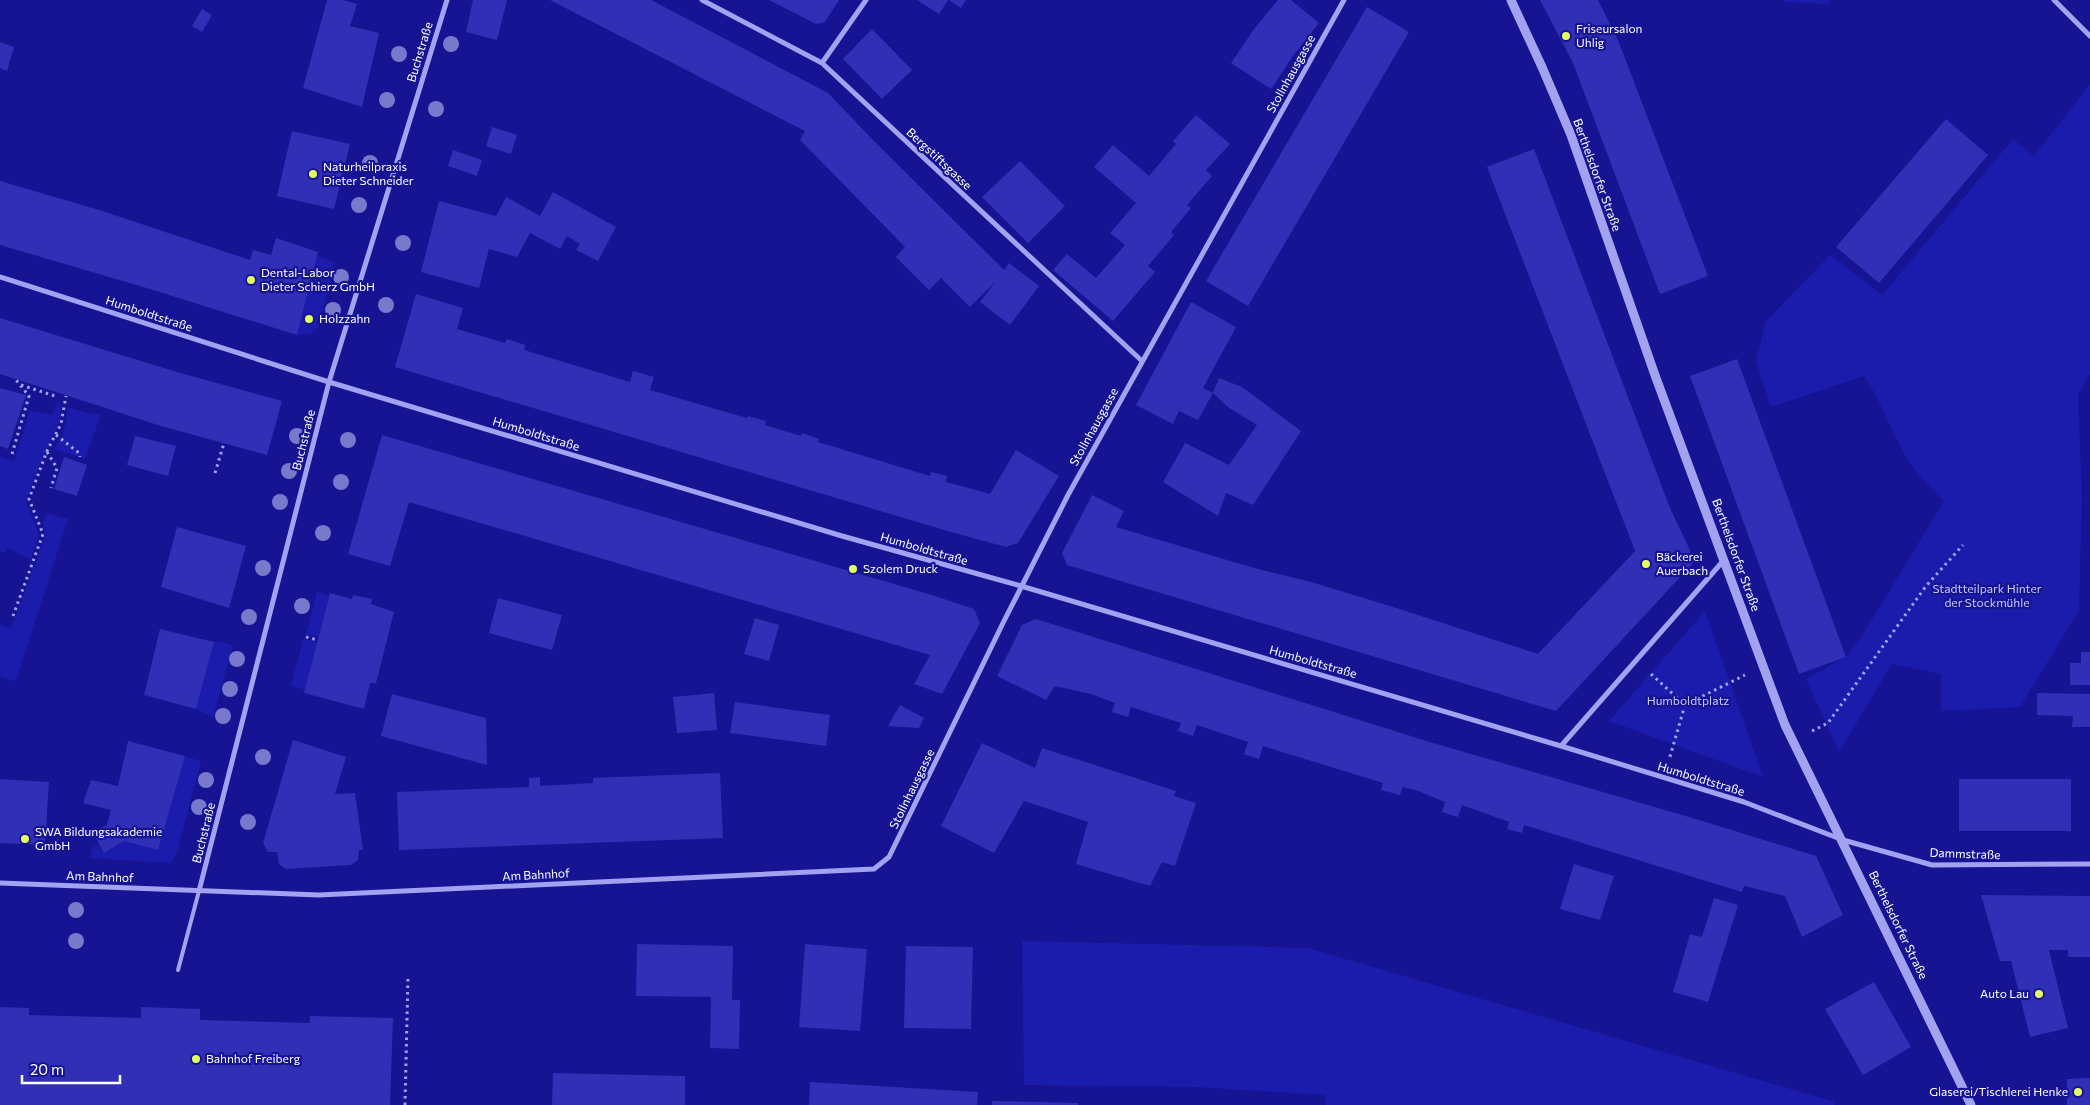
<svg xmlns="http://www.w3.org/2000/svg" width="2090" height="1105" viewBox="0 0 2090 1105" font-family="Commissioner,sans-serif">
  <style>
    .green { fill: #1c1cac }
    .building { fill: #302fb6 }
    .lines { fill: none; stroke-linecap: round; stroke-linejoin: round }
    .path { stroke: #a2a2f1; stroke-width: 3; stroke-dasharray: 2.5 4; stroke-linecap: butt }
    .service { stroke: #a2a2f1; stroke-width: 4 }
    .minor { stroke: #a2a2f1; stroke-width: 5 }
    .tertiary { stroke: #a2a2f1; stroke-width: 9 }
    .tree { fill: #7878cc }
    .poi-dot { fill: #e5ff63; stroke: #161492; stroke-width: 2 }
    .labels { text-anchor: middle; stroke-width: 4.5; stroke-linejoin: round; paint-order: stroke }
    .poi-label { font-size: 12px; fill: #fff; stroke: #161492; text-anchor: start }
    .street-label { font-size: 12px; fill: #fff; stroke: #161492 }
    .park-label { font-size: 12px; fill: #c9c9fc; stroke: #161492 }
  </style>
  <rect width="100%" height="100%" fill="#161492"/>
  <path class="green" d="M1784 0H1832L1829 4 1783 2Z
    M2090 84V374L2078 395 2082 496 2079 610 2020 707 1941 711V674L1892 664 1839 752 1806 679 1846 657 1860 639 1944 501C1929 487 1909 465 1900 446 1887 423 1879 397 1864 376L1771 407 1756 361 1766 321 1830 255 1882 295 2013 139 2034 156Z
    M317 256 334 262 319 327 310 334 297 335Z
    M57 402 60 403C63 424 52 435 44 454 37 469 32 486 26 502L39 534 31 560 7 548 5 553 0 551V456L14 461 30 410 52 415Z
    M67 407 91 414H101L85 459 54 449C63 436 68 423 67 407Z
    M46 513 68 519 16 681 0 677V625L10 628 15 618 45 536 43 523Z
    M317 592 329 596 318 637 306 634Z
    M1705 611 1763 777 1609 721Z
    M303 639 317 642 305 690 291 686Z
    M218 641 233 645 213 717 196 709 214 642Z
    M185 756 201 761 177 852 171 863 90 858 93 844 100 846 104 853 124 841Z
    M1022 941 1308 948 1835 1102 1834 1105H1326L1325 1095 1196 1087 1024 1085Z"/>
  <path class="building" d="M327 0H343L357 4 350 26 379 33 362 107 303 88Z
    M473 0H507L497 40 466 32Z
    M550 0H651L828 93 874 141 1004 270 1009 263 1039 286 1010 325 980 302 996 281 970 307 941 278 929 290 896 257 905 247 800 140 805 131Z
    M769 0H839L825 22 816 24Z
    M917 0H948L939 14Z
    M949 0H966L961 8Z
    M1278 0H1291L1319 23 1293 56 1271 89 1231 63 1254 29Z
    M1540 0H1598L1618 40 1708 276 1660 294 1573 63Z
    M1367 7 1409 32 1248 306 1206 281Z
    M202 9 212 15 202 32 192 26Z
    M872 29 912 70 882 99 843 59Z
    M0 42 14 47 7 71 0 68Z
    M1196 115 1230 144 1206 170 1212 176 1187 205 1191 208 1171 232 1174 235 1148 266 1155 272 1113 321 1053 270 1067 254 1096 278 1125 245 1110 233 1136 203 1094 167 1113 145 1149 176 1176 144 1173 141Z
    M1946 119 1988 155 1879 283 1836 247Z
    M492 127 517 135 511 154 486 146Z
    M292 131 350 144 334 209 277 196Z
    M1534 149 1670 508 1695 561 1556 711 1067 565 1062 553 1092 495 1124 511 1116 527 1254 568 1311 582 1390 606 1538 654 1635 551 1487 167Z
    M453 150 482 160 477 176 448 166Z
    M1020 161 1065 206 1028 243 982 197Z
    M0 181 99 210 250 260 253 250 271 255 276 238 318 252 297 335 150 289 0 245Z
    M553 192 616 227 598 261 576 250 580 244 567 236 560 249 530 233 517 257 489 249 479 288 421 272 439 201 496 216 506 197 540 216Z
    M416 294 463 308 457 329 505 343 507 339 525 345 524 350 630 382 633 371 654 377 650 390 747 418 748 416 766 421 765 425 801 436 802 433 819 439 818 442 930 476 931 472 947 476 946 482 965 487 990 494 1016 450 1059 476 1018 543 1006 547 951 532 395 367Z
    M1191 302 1236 327 1203 388 1213 393 1219 378 1242 387 1301 431 1253 505 1226 493 1218 516 1163 482 1185 443 1229 465 1257 425 1229 408 1213 393 1198 420 1179 411 1173 424 1136 405Z
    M0 318 177 372 282 401 267 455 161 426 0 374Z
    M1737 359 1846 657 1799 674 1690 376Z
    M0 388 26 395 8 449 0 446Z
    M382 435 932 595 974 609 980 623 942 694 914 684 930 655 409 502 390 566 348 554Z
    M135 436 176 446 168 476 127 465Z
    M64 457 87 465 77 496 54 489Z
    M177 527 246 546 229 608 161 587Z
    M330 593 352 599 353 595 372 599 371 604 394 612 376 683H370L364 709 304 693Z
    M498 598 562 615 552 650 489 633Z
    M755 618 779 625 769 661 744 654Z
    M1036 619 1433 743 1696 819 1816 856 1843 915 1802 937 1785 896 1744 886 1742 892 1524 825 1522 833 1507 829 1509 822 1462 805 1458 817 1442 812 1445 802 1418 791 1403 787 1400 795 1381 790 1383 783 1263 746 1259 759 1244 754 1248 742 1197 725 1193 736 1178 731 1181 723 1131 707 1128 717 1112 712 1115 703 1091 694 1055 686 1046 700 997 676 1022 625Z
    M160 629 214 642 196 709 144 695Z
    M2081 652H2090V685H2070V663H2081Z
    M714 693 717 730 677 733 673 697Z
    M2037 693 2090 694V727H2072L2073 716 2037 715Z
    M392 694 486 718 487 765 381 736Z
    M735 702 830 715 826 746 730 733Z
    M900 705 924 718 919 728 888 726Z
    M293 740 346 757 335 794 355 793 363 850H359L358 860 351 865 286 869 279 864 277 852H268L263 843Z
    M128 741 185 756 158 850 124 841 104 853 92 831 107 825 111 810 83 803 91 780 118 786Z
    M982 743 1035 768 1042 748 1176 791 1174 796 1196 803 1175 866 1162 862 1150 886 1076 864 1088 822 1024 801 994 853 941 826Z
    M720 773 723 838 399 850 397 792 529 787V778L540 777V786L593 783V778Z
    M0 779 49 782 45 845 0 843Z
    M1959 779H2071V831H1959Z
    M1574 864 1614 876 1600 920 1560 909Z
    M1981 895 2090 896V957H2068V950H2049L2068 1028 2030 1037 2011 961H2000Z
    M1714 898 1738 905 1708 1002 1673 992 1690 934 1702 937Z
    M637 944 733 946 732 1000H740L739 1049 710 1048 711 997 636 996Z
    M805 944 867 949 860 1031 799 1027Z
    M906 946 973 947 971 1029 904 1028Z
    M1874 982 1911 1047 1863 1075 1825 1009Z
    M0 1007 29 1008V1015L141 1018V1007L200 1009V1020L310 1023V1016L393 1018 390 1105H0Z
    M553 1073 685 1076V1105H552Z
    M2090 1078V1105H2067V1079Z
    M810 1082 978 1092 977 1105H809Z
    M992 1101 1078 1103V1105H992Z"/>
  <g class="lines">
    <path class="path" d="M21 385 58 397
      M56 435 79 453 80 457
      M47 452 57 468 51 488
      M12 454 29 396 16 380
      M215 473 224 443
      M13 616 43 534 29 499 47 451 61 424 66 396
      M306 637 318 640
      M1651 674 1685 705 1669 760
      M1685 705 1745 675
      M1812 731 1828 723 1926 586 1963 545
      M405 1105 408 976"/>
    <path class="service" d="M178 970 199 891"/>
    <path class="minor" d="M702 0 822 63 1142 361
      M2054 0 2090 36
      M822 63 866 0
      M0 277 329 382 842 536 1021 586 1561 746 1744 802 1843 840 1932 865 2090 864
      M1561 746 1724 560
      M0 883 319 895 874 869 889 857 1004 621 1068 495 1344 0
      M199 891 329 382 447 0"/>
    <path class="tertiary" d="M1511 0 1542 67 1571 135 1656 378 1785 725 1971 1105"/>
  </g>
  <g class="tree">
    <circle cx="451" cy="44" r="8"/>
    <circle cx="399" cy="54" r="8"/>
    <circle cx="387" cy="100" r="8"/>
    <circle cx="436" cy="109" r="8"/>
    <circle cx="370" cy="163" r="8"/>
    <circle cx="359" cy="205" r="8"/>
    <circle cx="403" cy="243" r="8"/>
    <circle cx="341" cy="277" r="8"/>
    <circle cx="386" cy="305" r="8"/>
    <circle cx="333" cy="310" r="8"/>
    <circle cx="297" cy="436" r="8"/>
    <circle cx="348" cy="440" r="8"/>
    <circle cx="289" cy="471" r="8"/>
    <circle cx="341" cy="482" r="8"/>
    <circle cx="280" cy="502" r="8"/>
    <circle cx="323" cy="533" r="8"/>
    <circle cx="263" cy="568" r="8"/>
    <circle cx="302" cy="606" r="8"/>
    <circle cx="249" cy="617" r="8"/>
    <circle cx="237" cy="659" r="8"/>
    <circle cx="230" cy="689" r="8"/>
    <circle cx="223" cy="716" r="8"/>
    <circle cx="263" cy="757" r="8"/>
    <circle cx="206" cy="780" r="8"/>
    <circle cx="199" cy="807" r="8"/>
    <circle cx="248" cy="822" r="8"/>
    <circle cx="76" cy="910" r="8"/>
    <circle cx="76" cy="941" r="8"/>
  </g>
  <g class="poi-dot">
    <circle cx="1566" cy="36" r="5"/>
    <circle cx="313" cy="174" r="5"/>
    <circle cx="251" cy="280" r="5"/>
    <circle cx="309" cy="319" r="5"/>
    <circle cx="1646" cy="564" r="5"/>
    <circle cx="853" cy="569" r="5"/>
    <circle cx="25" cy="839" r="5"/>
    <circle cx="2039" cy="994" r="5"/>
    <circle cx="196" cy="1059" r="5"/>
    <circle cx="2078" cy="1092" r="5"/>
  </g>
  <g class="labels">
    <g class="poi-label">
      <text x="1576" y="33">Friseursalon<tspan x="1576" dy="14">Uhlig</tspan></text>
      <text x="323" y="171">Naturheilpraxis<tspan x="323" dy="14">Dieter Schneider</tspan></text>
      <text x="261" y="277">Dental-Labor<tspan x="261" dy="14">Dieter Schierz GmbH</tspan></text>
      <text x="319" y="323">Holzzahn</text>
      <text x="1656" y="561">Bäckerei<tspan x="1656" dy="14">Auerbach</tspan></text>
      <text x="863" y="573">Szolem Druck</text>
      <text x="35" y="836">SWA Bildungsakademie<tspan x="35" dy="14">GmbH</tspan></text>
      <text x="2029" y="998" text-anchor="end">Auto Lau</text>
      <text x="206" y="1063">Bahnhof Freiberg</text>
      <text x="2068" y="1096" text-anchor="end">Glaserei/Tischlerei Henke</text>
    </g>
    <g class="street-label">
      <text transform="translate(420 52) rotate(-73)" y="4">Buchstraße</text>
      <text transform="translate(1291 74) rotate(-61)" y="4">Stollnhausgasse</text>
      <text transform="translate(939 159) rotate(43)" y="4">Bergstiftsgasse</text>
      <text transform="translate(1597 175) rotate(70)" y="4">Berthelsdorfer Straße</text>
      <text transform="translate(149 314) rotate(18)" y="4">Humboldtstraße</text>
      <text transform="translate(1094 427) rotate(-61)" y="4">Stollnhausgasse</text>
      <text transform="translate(536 434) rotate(17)" y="4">Humboldtstraße</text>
      <text transform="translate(304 440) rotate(-76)" y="4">Buchstraße</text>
      <text transform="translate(924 549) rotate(16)" y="4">Humboldtstraße</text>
      <text transform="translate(1736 555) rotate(70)" y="4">Berthelsdorfer Straße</text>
      <text transform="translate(1313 662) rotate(16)" y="4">Humboldtstraße</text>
      <text transform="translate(1701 779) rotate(17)" y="4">Humboldtstraße</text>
      <text transform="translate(912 789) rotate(-64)" y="4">Stollnhausgasse</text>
      <text transform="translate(204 833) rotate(-76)" y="4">Buchstraße</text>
      <text transform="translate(1965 854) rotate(2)" y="4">Dammstraße</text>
      <text transform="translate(536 875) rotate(-3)" y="4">Am Bahnhof</text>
      <text transform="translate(100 877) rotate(2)" y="4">Am Bahnhof</text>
      <text transform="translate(1898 925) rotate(64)" y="4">Berthelsdorfer Straße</text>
    </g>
    <g class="park-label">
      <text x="1987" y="593">Stadtteilpark Hinter<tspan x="1987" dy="14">der Stockmühle</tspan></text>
      <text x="1688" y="705">Humboldtplatz</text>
    </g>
  </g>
  <path d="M22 1075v8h98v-8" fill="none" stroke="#ffffff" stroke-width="2.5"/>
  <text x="30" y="1075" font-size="15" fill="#ffffff" stroke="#161492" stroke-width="4" paint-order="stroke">20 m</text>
</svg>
